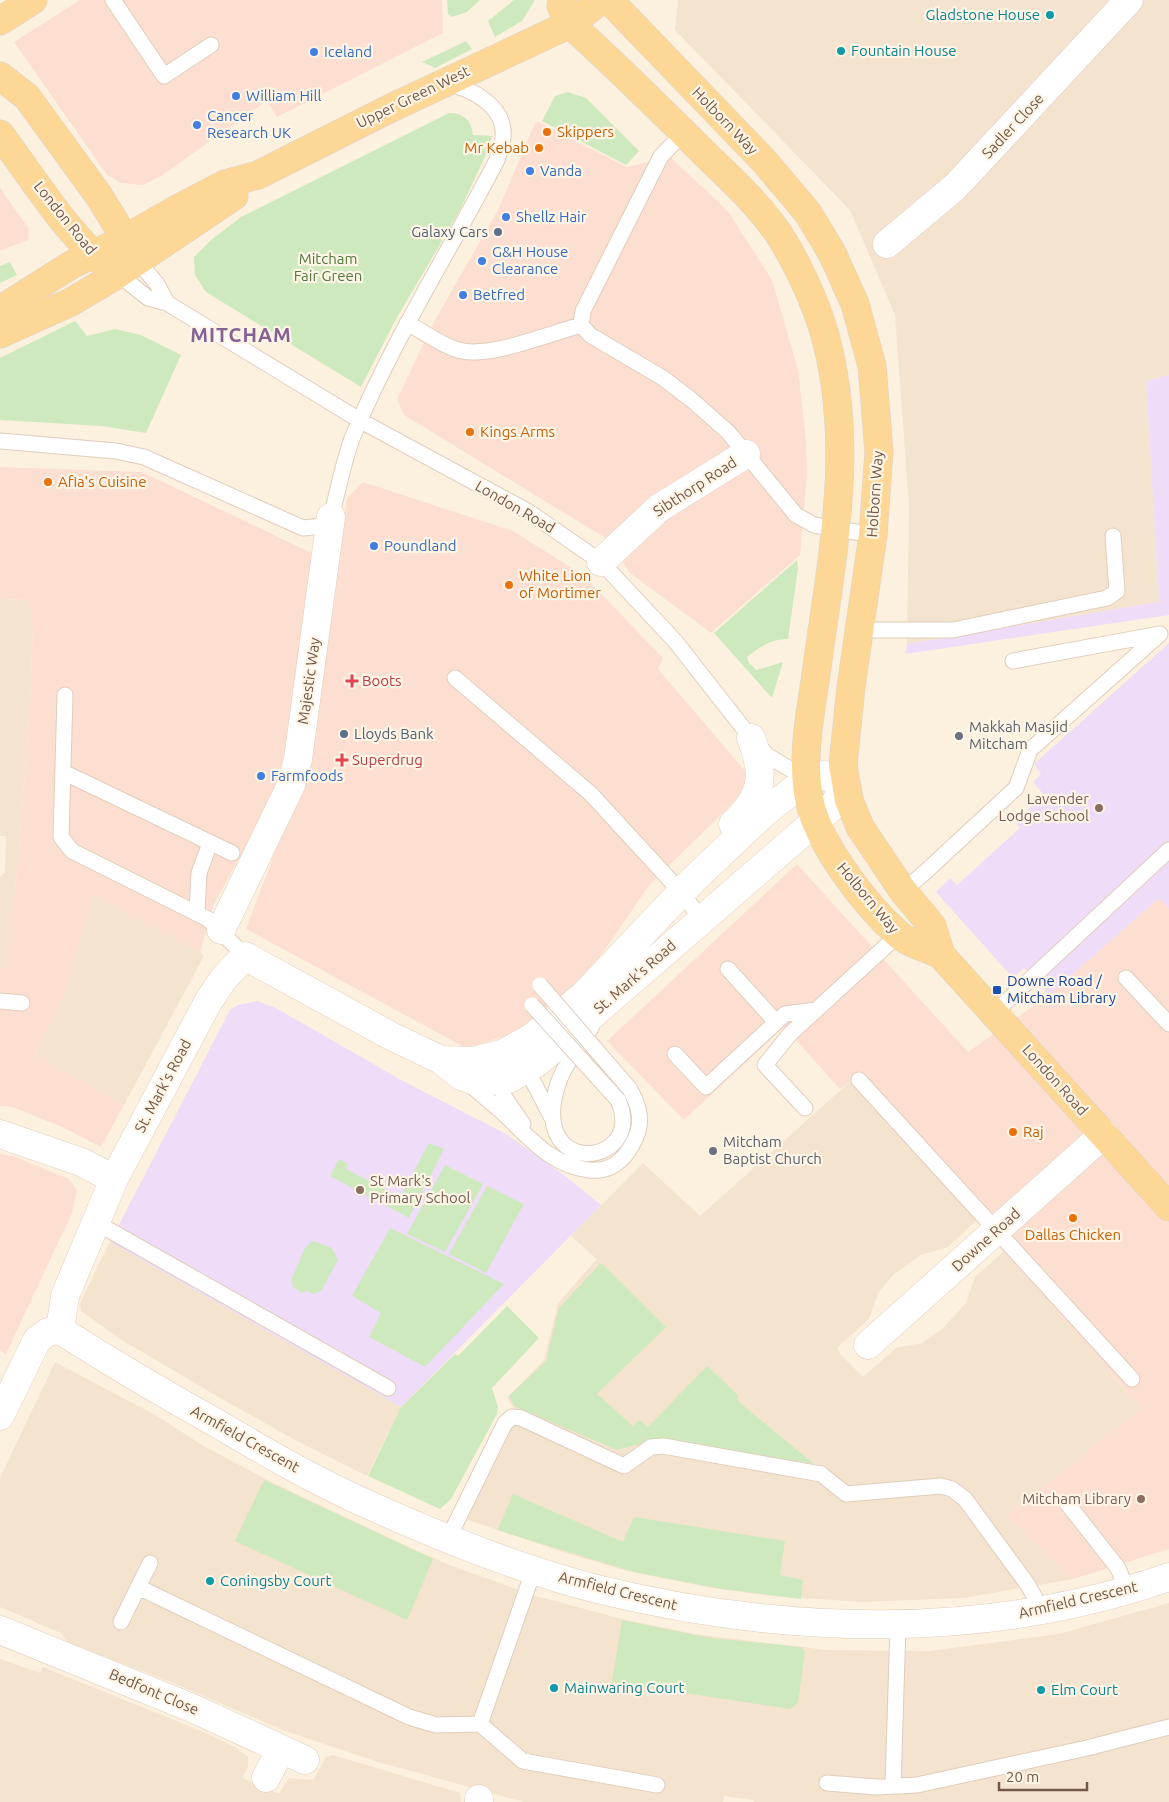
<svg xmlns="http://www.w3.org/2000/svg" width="1169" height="1802" viewBox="0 0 1169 1802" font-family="Ubuntu,sans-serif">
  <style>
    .residential { fill: #f4e3ce }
    .commercial { fill: #fddfd2 }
    .education { fill: #eedcf8 }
    .green { fill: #cfe9be }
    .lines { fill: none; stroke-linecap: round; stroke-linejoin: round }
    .lane-casing { stroke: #e0cdbb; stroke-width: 17 }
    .street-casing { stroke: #e0cdbb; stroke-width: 29 }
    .secondary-casing { stroke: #e5ceb9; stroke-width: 29 }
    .primary-casing { stroke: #dbd3cf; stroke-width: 29 }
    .lane { stroke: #fff; stroke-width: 15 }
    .street { stroke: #fff; stroke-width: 28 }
    .secondary { stroke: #fff; stroke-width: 28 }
    .primary { stroke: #fdd796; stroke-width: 28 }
    .lane-bridge-casing { stroke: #e0cdbb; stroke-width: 17; stroke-linecap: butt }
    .lane-bridge { stroke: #fff; stroke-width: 15 }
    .culture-dot { fill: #0f9aa8; stroke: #fff5e6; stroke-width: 2 }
    .shop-dot { fill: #3f7fe0; stroke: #fff5e6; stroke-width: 2 }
    .food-dot { fill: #e8710a; stroke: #fff5e6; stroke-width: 2 }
    .service-dot { fill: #5c6f8a; stroke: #fff5e6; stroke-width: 2 }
    .health-dot { fill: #e0444e; stroke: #fff5e6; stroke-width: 2 }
    .worship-dot { fill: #6b7280; stroke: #fff5e6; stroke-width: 2 }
    .education-dot { fill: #8d6e63; stroke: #fff5e6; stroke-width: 2 }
    .transit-dot { fill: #1a4fb4; stroke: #fff5e6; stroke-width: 2 }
    .labels { text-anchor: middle; stroke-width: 4.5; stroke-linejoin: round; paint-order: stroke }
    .culture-label { font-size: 15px; fill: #0d838f; stroke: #fff5e6; text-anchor: start }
    .shop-label { font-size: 15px; fill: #366cbe; stroke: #fff5e6; text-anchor: start }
    .street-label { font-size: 15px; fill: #735747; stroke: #fff5e6 }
    .food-label { font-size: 15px; fill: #c56008; stroke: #fff5e6; text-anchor: start }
    .service-label { font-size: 15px; fill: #4e5e75; stroke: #fff5e6; text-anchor: end }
    .park-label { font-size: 15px; fill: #50783f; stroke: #fff5e6 }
    .health-label { font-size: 15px; fill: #be3a42; stroke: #fff5e6; text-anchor: start }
    .worship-label { font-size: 15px; fill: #5b616d; stroke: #fff5e6; text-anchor: start }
    .education-label { font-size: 15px; fill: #785e54; stroke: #fff5e6; text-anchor: end }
    .transit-label { font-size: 15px; fill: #164399; stroke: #fff5e6; text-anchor: start }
    .district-label { font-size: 20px; font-weight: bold; letter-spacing: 1px; fill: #856296; stroke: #fff5e6 }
  </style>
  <rect width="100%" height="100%" fill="#fcf1df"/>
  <path class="residential" d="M678 0H1169V375L1146 381 1159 602 907 644 909 506 895 315 850 210 675 30Z
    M0 599 29 600 33 623 30 706 18 862 6 968H0V877L5 872 6 836H0Z
    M93 895 200 952 204 956 124 1105 34 1055 63 997Z
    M852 1080 977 1220 948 1247 921 1255 893 1275 878 1293 869 1319 837 1348 841 1355 863 1377 896 1348 922 1343 942 1329 966 1303 975 1277 1004 1251 1142 1408 1007 1516 1073 1579 964 1598 863 1602 771 1596 712 1588 627 1571 566 1553 468 1520V1515L512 1428 514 1409 507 1398 544 1360 558 1303 597 1259 571 1236 643 1163 700 1216Z
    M110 1242 401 1407 367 1476 297 1441 222 1399 120 1339 81 1311 80 1303Z
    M55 1362 157 1416 202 1445 267 1480 411 1548 452 1566 536 1596 622 1619 694 1634 827 1650 930 1651 1059 1634 1169 1603V1802H754L753 1800 724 1796 723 1802H524L378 1762 285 1731 173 1683 67 1642 61 1633 0 1607V1478Z
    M0 1659 40 1673 43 1667 201 1731 235 1747 248 1757V1766L243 1778 279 1794 289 1778 313 1780 326 1757 333 1755 460 1793 461 1802H0Z"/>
  <path class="commercial" d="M80 0H442L443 33 277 117 267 101 161 176 143 185 121 183 107 175 14 42Z
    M539 122 626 167 670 157 728 211 772 280 798 369 806 441 807 474 800 555 711 633 630 573 607 539 404 415 397 399 436 318 498 210 535 123Z
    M0 188 29 229 28 240 0 251Z
    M0 467 142 472 318 556 285 776 214 904 200 952 93 895 63 997 34 1055 124 1105 101 1147 62 1127 12 1107 0 1106V968L6 967 18 862 30 706 33 623 29 600 0 599Z
    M363 482 513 531 583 575 663 658 658 669 752 779 727 809 650 884 579 987 521 1031 466 1048 246 929 309 762 315 705 347 498Z
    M797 864 968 1052 1049 995 1159 898 1169 909V1549L1073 1579 1007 1516 1142 1408 852 1080 840 1089 784 1027 684 1120 607 1041Z
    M0 1154 13 1156 69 1179 77 1190 72 1213 6 1354 0 1351Z"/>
  <path class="education" d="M1169 375V615L905 654 907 644 1159 602 1146 381Z
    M1169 643V909L1159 898 1049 995 1024 968 1013 978 936 892 950 878 957 885 1020 828 1015 822 1044 795 1033 782 1041 774 1034 764Z
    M257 1001 276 1008 401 1080 506 1134 564 1175 601 1205 401 1407 110 1242 230 1010 238 1005Z"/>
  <path class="green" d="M447 0H480L467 12 452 17 448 14Z
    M514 0H535L522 21 495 37 488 21Z
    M466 41 472 49 435 68 422 62Z
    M568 92 586 98 639 151 626 165 542 121 555 96Z
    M449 113C464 113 471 120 473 135L492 136 490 146 460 210 395 321 361 387 206 292 195 275 194 257 211 240 241 217Z
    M10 262 17 275 0 283V266Z
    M75 321 87 336 115 329 141 335 181 355 146 433 102 426 0 420V358Z
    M797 560 798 568 788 639C771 639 760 647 747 657L749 663 757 670 783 662 772 698 714 633Z
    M429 1143 444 1149 409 1218 330 1176 339 1159 348 1164 346 1169 400 1197Z
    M445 1165 483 1184 445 1252 407 1234Z
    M487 1186 524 1204 486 1273 449 1254Z
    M390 1228 504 1284 425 1367 369 1337 381 1313 352 1296Z
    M313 1241 332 1248 338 1260 321 1291 313 1294 307 1291 302 1293 293 1287 291 1280 305 1248Z
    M601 1263 666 1327 597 1394 633 1426 639 1420 648 1427 707 1366 738 1395 737 1400 745 1407 814 1464 657 1439 617 1450 514 1406 509 1396 546 1361 559 1308Z
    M507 1306 539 1338 492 1388 498 1407 497 1414 451 1499 440 1509 368 1476 401 1407 455 1354 458 1356Z
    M264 1480 433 1559 407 1620 235 1541Z
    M513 1494 623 1542 634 1517 785 1541 780 1575 803 1580 801 1599 722 1589 634 1572 500 1531 498 1529Z
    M622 1620 711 1638 801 1647 805 1652 798 1702 790 1709 612 1682Z"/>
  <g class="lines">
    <g class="lane-casing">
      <path id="lane" d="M113 0 164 76 211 45
        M684 133 661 156 583 311 581 325 590 335 663 378 693 401 728 432 796 515 814 525 873 535
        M138 261 157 284 167 303
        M118 274 148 298 167 303 361 421 529 512 601 562 675 641 751 738 768 756 807 779
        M407 323C423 331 440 345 458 350 489 359 548 334 581 325
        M0 441 116 451 144 457 303 528 323 526 331 517C338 491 343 462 353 436 393 340 449 252 497 160 499 153 502 145 503 137 506 107 471 87 446 84
        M860 630H953L1107 598 1117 591 1113 536
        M455 678 591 794 681 892 702 920
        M65 695 61 837 72 851 208 919 245 956
        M63 772 232 853
        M903 891 923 874 1016 788 1030 750 1160 634 1013 661
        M197 912 199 873 210 843
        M728 969 776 1022
        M1126 978 1169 1024
        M0 1001 22 1003
        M994 1013 1169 850
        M591 1028C580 1045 566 1062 559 1081 524 1181 648 1168 618 1100
        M675 1054 706 1087 785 1014 816 1010
        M524 1064 552 1118
        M498 1074 503 1095 523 1124
        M859 1080 1132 1379
        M467 1082C478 1092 491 1102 502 1112 529 1137 550 1165 589 1170 609 1172 622 1163 632 1145 644 1125 641 1108 629 1088
        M805 1108 765 1065 790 1034 898 935
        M95 1222 388 1388
        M1066 1502 1118 1568 1127 1590
        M448 1539 505 1423 512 1417 521 1418 624 1466 651 1447 663 1446 821 1474 846 1494 941 1486 952 1489 965 1499 1028 1585 1042 1611
        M138 1587 409 1717 436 1725 480 1724 523 1761 657 1785
        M121 1622 150 1563
        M480 1724 534 1569
        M827 1783 876 1787 917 1785 1087 1748 1169 1727
        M893 1786 898 1625"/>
    </g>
    <g class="street-casing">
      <path id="street" d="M887 244 955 187 1129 0
        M601 562 659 508 746 454
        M221 930 291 785 298 759 331 517
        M0 1134 81 1162 114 1179
        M60 1330C112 1363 164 1394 218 1424 267 1453 317 1482 369 1505 440 1537 521 1570 597 1589 784 1635 986 1641 1169 1577
        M868 1345 1104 1134
        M0 1630 192 1708 305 1760
        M266 1778 281 1749
        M479 1799V1802"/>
    </g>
    <g class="secondary-casing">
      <path id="secondary" d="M733 824C763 795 766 776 751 738
        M0 1416 37 1340 48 1332 60 1330 65 1296 114 1179 208 1002 224 978 245 956 391 1036 441 1060 461 1076 477 1082 509 1079 538 1062 833 806 846 785 824 775 807 779 764 813 693 880 584 995 531 1038 504 1053 473 1061 441 1060"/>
    </g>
    <g class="primary-casing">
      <path id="primary" d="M562 0 561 6 570 24C617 67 663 112 708 157 732 180 759 205 778 233 796 260 815 301 824 332 856 443 832 556 817 667 811 712 800 758 810 803 819 844 865 905 897 933 907 943 927 948 941 955L1169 1207
        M609 0 765 162 808 213 832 253 855 304 872 366 879 452 873 535 851 687 843 765 849 800 860 827 903 891 932 926 941 955
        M0 21 33 0
        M0 76 27 97 99 196 134 253
        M0 134C29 173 68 235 105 264
        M0 310 71 265 125 239 177 209 225 184 258 175 391 108 570 24 601 0
        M0 334 71 302 118 274 234 196"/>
    </g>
    <use href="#lane" class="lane"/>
    <use href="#street" class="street"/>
    <use href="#secondary" class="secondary"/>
    <use href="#primary" class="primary"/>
    <g class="lane-bridge-casing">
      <path id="lane-bridge" d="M540 985 629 1088
        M532 1005 618 1100"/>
    </g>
    <use href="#lane-bridge" class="lane-bridge"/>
  </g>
  <g class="culture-dot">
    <circle cx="1050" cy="15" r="5"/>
    <circle cx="841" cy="51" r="5"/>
    <circle cx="210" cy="1581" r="5"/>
    <circle cx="554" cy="1688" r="5"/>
    <circle cx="1041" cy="1690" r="5"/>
  </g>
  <g class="shop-dot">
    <circle cx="314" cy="52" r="5"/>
    <circle cx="236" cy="96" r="5"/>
    <circle cx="197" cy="125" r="5"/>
    <circle cx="530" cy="171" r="5"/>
    <circle cx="506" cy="217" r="5"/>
    <circle cx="482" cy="261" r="5"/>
    <circle cx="463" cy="295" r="5"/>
    <circle cx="374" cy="546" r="5"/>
    <circle cx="261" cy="776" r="5"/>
  </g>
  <g class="food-dot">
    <circle cx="547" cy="132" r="5"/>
    <circle cx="539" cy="148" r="5"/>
    <circle cx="470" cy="432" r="5"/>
    <circle cx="48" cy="482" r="5"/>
    <circle cx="509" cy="585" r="5"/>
    <circle cx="1013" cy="1132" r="5"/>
    <circle cx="1073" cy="1218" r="5"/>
  </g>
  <g class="service-dot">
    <circle cx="498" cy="232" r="5"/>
    <circle cx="344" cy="734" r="5"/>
  </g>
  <g class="health-dot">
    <path d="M349.5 673.5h5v5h5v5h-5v5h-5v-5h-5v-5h5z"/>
    <path d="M339.5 752.5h5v5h5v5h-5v5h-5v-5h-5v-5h5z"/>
  </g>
  <g class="worship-dot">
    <circle cx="959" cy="736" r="5"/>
    <circle cx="713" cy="1151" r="5"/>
  </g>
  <g class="education-dot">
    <circle cx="1099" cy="808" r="5"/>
    <circle cx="360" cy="1190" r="5"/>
    <circle cx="1141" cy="1499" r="5"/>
  </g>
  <rect class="transit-dot" x="992" y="985" width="10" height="10" rx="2.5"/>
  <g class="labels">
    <g class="culture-label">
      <text x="1040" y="20" text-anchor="end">Gladstone House</text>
      <text x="851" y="56">Fountain House</text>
      <text x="220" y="1586">Coningsby Court</text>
      <text x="564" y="1693">Mainwaring Court</text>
      <text x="1051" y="1695">Elm Court</text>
    </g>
    <g class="shop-label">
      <text x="324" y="57">Iceland</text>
      <text x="246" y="101">William Hill</text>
      <text x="207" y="121">Cancer<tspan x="207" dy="17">Research UK</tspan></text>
      <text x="540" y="176">Vanda</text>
      <text x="516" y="222">Shellz Hair</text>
      <text x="492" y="257">G&amp;H House<tspan x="492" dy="17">Clearance</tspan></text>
      <text x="473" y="300">Betfred</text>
      <text x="384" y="551">Poundland</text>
      <text x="271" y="781">Farmfoods</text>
    </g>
    <g class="street-label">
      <text transform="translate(413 97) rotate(-26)" y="5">Upper Green West</text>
      <text transform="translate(725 121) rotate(46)" y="5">Holborn Way</text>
      <text transform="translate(1013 126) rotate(-47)" y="5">Sadler Close</text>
      <text transform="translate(65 218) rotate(51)" y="5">London Road</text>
      <text transform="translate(695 487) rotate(-33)" y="5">Sibthorp Road</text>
      <text transform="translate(875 494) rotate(-86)" y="5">Holborn Way</text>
      <text transform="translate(515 507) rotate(30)" y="5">London Road</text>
      <text transform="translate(309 681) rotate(-82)" y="5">Majestic Way</text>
      <text transform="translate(868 898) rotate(50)" y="5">Holborn Way</text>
      <text transform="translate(635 977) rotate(-41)" y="5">St. Mark's Road</text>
      <text transform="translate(1055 1080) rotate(48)" y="5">London Road</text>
      <text transform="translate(163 1086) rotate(-62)" y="5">St. Mark's Road</text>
      <text transform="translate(986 1240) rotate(-42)" y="5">Downe Road</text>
      <text transform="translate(245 1439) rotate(29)" y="5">Armfield Crescent</text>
      <text transform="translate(618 1591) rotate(14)" y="5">Armfield Crescent</text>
      <text transform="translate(1078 1600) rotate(-13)" y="5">Armfield Crescent</text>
      <text transform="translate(154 1692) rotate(23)" y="5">Bedfont Close</text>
    </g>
    <g class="food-label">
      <text x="557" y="137">Skippers</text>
      <text x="529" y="153" text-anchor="end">Mr Kebab</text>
      <text x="480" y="437">Kings Arms</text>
      <text x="58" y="487">Afia's Cuisine</text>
      <text x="519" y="581">White Lion<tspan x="519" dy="17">of Mortimer</tspan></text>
      <text x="1023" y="1137">Raj</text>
      <text x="1073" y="1240" text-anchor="middle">Dallas Chicken</text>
    </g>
    <g class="service-label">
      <text x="488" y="237">Galaxy Cars</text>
      <text x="354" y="739" text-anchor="start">Lloyds Bank</text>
    </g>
    <g class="park-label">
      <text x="328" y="264">Mitcham<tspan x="328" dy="17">Fair Green</tspan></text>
    </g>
    <g class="health-label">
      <text x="362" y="686">Boots</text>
      <text x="352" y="765">Superdrug</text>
    </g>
    <g class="worship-label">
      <text x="969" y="732">Makkah Masjid<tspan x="969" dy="17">Mitcham</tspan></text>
      <text x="723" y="1147">Mitcham<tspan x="723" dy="17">Baptist Church</tspan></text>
    </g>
    <g class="education-label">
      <text x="1089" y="804">Lavender<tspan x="1089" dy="17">Lodge School</tspan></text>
      <text x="370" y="1186" text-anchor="start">St Mark's<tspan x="370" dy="17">Primary School</tspan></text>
      <text x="1131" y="1504">Mitcham Library</text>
    </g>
    <g class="transit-label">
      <text x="1007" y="986">Downe Road /<tspan x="1007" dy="17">Mitcham Library</tspan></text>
    </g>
    <g class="district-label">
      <text x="241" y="342">MITCHAM</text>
    </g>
  </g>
  <path d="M999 1782v8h88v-8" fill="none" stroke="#735747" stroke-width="2.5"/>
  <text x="1006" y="1782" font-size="15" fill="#735747" stroke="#fff5e6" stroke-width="4" paint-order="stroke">20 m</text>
</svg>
